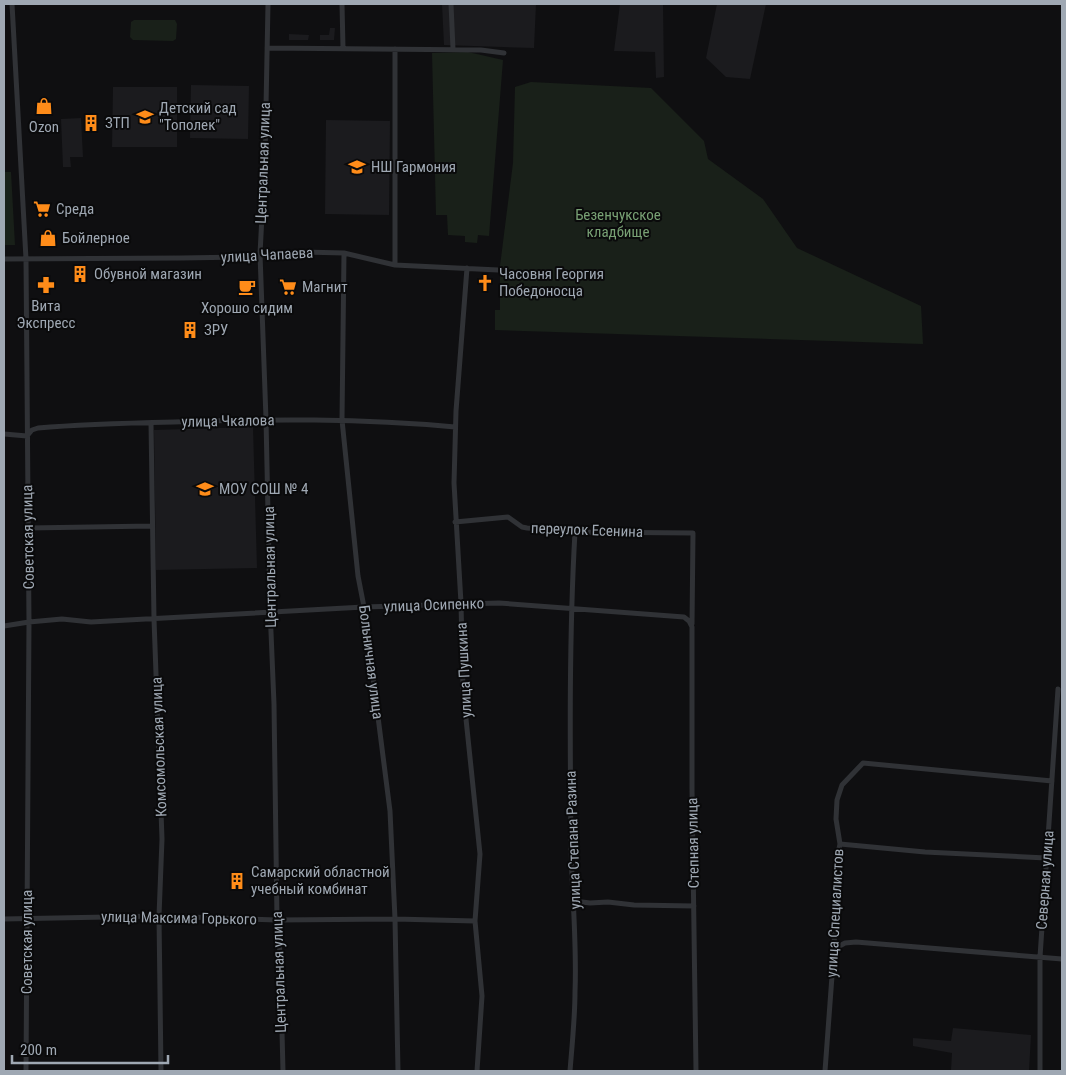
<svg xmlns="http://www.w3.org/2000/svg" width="1066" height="1075" viewBox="0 0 1066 1075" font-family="'Roboto Condensed',sans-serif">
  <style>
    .built { fill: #1b1b1e }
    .green { fill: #192019 }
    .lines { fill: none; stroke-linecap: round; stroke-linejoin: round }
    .minor { stroke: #303236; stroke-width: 5 }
    .labels { text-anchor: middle; stroke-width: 4; stroke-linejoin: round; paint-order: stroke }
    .poi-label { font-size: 15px; fill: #9fa8b3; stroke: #0a0a0b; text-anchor: start }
    .street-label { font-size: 15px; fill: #9fa8b3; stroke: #0a0a0b }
    .park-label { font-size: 15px; fill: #78a074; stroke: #0a0a0b }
  </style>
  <rect width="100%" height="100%" fill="#0f0f11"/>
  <path class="built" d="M442 4H536L534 48 444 45Z
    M620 4H663L664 77 656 78 655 52 614 51Z
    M717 4H766L750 79 726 77 706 58Z
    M330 28H335L334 40H320V35H329Z
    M289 34 309 35 308 40H289Z
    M191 85 249 86 248 139 190 138Z
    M113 87H177V147H112Z
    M81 118 83 157H70L71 167H63L61 119Z
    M326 120 390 121 389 215 325 214Z
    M253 427 257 568 156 570 154 430Z
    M953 1028 1031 1035 1029 1071 951 1070 952 1053 913 1046V1038L951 1041Z"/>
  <path class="green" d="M134 20H175L177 24 176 39 173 41 133 40 130 37 131 22Z
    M468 52 503 60 489 236 478 235 477 243 465 242V236L448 235 447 215H436L432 53Z
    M531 82 651 88 704 141 708 159 763 199 797 248 921 306 923 344 495 330V310H500V266L513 163 515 87Z
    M4 172H11L15 245H4Z"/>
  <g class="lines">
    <path class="minor" d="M12 4 26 259 29 622 26 1071
      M268 4 265 158 260 254 266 419 270 608 274 704 277 920 280 953 283 1071
      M342 4 343 48
      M451 4 453 49
      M267 48 481 50 504 53
      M344 253 342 420 358 576 364 607 390 811 395 919 398 1071
      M4 259 181 258 242 257 303 252 344 253 395 265 498 270
      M395 265V49
      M467 268 456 411 454 483 461 603 463 690 480 854 475 921 482 996 477 1071
      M151 423 154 619 162 839 159 916 161 1071
      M4 434 27 436 32 430 38 428C84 424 129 423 174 422 268 419 361 418 455 427
      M455 522 508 517 522 527 527 528 575 532 693 533 692 624
      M28 528 152 526
      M4 626 29 622 62 619 91 622 364 607 499 603 684 617 689 621 692 627V789L696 1071
      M840 844 925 852 1046 858
      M574 901 590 903 608 902 634 905 694 906
      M4 919 159 916 277 920 395 919 475 921
      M834 949 845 943 856 942 1062 959
      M570 1071C572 1045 575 1018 575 992 577 943 572 895 571 847 570 742 569 637 575 532
      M825 1071 834 949 837 858 840 844 836 819 837 800 842 785 863 763 1052 781
      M1040 1071V957L1058 689"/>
  </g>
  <defs>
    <g id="shop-bare" transform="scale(1.35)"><path d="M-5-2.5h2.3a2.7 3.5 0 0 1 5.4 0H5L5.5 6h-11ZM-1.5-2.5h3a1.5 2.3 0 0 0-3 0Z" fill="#ff8c19" stroke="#0a0a0b" stroke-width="2.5" paint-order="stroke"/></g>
    <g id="school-bare" transform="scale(1.35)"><path d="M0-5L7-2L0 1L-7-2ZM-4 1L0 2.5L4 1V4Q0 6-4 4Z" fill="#ff8c19" stroke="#0a0a0b" stroke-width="2.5" paint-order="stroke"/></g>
    <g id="building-bare" transform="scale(1.35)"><path d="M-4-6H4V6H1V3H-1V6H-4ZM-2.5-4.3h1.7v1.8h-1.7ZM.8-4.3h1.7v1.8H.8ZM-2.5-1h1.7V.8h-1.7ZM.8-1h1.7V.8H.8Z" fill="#ff8c19" stroke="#0a0a0b" stroke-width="2.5" paint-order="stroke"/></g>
    <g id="supermarket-bare" transform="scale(1.35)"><path d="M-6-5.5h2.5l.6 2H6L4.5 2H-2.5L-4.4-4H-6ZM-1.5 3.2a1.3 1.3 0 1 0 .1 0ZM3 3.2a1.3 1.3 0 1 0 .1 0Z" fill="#ff8c19" stroke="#0a0a0b" stroke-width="2.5" paint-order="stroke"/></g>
    <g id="church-bare" transform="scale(1.35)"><path d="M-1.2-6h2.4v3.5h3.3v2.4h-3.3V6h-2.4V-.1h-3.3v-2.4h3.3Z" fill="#ff8c19" stroke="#0a0a0b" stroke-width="2.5" paint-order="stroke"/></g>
    <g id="pharmacy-bare" transform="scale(1.35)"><path d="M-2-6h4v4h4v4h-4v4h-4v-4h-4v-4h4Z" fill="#ff8c19" stroke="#0a0a0b" stroke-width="2.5" paint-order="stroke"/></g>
    <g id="cafe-bare" transform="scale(1.35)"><path d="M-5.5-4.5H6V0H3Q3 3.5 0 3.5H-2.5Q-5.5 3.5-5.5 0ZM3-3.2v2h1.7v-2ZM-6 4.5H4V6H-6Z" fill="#ff8c19" stroke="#0a0a0b" stroke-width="2.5" paint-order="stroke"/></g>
  </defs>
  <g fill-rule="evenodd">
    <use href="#shop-bare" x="44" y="106"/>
    <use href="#school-bare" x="145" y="117"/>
    <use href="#building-bare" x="91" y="123"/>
    <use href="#school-bare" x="357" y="167"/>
    <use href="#supermarket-bare" x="42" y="209"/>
    <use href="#shop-bare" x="48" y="238"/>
    <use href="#building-bare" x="80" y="274"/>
    <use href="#church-bare" x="485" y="283"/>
    <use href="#pharmacy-bare" x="46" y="285"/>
    <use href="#cafe-bare" x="247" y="287"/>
    <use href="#supermarket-bare" x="288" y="287"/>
    <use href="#building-bare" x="190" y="330"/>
    <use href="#school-bare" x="205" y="489"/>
    <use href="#building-bare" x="237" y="881"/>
  </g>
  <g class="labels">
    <g class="poi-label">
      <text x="159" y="113">Детский сад<tspan x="159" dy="17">"Тополек"</tspan></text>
      <text x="105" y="128">ЗТП</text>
      <text x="44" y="132" text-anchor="middle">Ozon</text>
      <text x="371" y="172">НШ Гармония</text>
      <text x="56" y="214">Среда</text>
      <text x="62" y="243">Бойлерное</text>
      <text x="94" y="279">Обувной магазин</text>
      <text x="499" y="279">Часовня Георгия<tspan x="499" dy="17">Победоносца</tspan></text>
      <text x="302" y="292">Магнит</text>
      <text x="46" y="311" text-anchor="middle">Вита<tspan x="46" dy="17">Экспресс</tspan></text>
      <text x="247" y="313" text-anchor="middle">Хорошо сидим</text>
      <text x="204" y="335">ЗРУ</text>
      <text x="219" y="494">МОУ СОШ № 4</text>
      <text x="251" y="877">Самарский областной<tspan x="251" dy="17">учебный комбинат</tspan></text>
    </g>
    <g class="street-label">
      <text transform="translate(263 163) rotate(-88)" y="5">Центральная улица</text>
      <text transform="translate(267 255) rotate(-3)" y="5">улица Чапаева</text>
      <text transform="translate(228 421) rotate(-1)" y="5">улица Чкалова</text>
      <text transform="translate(587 530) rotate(2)" y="5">переулок Есенина</text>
      <text transform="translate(28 537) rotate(-91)" y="5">Советская улица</text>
      <text transform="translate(270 567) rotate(-91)" y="5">Центральная улица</text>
      <text transform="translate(434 605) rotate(-2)" y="5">улица Осипенко</text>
      <text transform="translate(371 662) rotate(83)" y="5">Больничная улица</text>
      <text transform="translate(464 670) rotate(-93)" y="5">улица Пушкина</text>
      <text transform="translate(159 747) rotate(-92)" y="5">Комсомольская улица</text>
      <text transform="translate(573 840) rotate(-92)" y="5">улица Степана Разина</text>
      <text transform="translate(693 843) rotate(-91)" y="5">Степная улица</text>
      <text transform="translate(1045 880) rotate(-86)" y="5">Северная улица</text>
      <text transform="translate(835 913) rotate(-87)" y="5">улица Специалистов</text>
      <text transform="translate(179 918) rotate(1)" y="5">улица Максима Горького</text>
      <text transform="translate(27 942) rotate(-90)" y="5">Советская улица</text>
      <text transform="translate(279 972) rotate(-92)" y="5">Центральная улица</text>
    </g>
    <g class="park-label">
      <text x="618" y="220">Безенчукское<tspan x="618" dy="17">кладбище</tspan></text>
    </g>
  </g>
  <rect width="1066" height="1075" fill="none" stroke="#9fa8b3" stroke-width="10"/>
  <path d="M12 1055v8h156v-8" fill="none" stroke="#9fa8b3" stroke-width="2.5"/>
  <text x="20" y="1055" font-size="15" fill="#9fa8b3" stroke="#0a0a0b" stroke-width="4" paint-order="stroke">200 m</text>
</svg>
